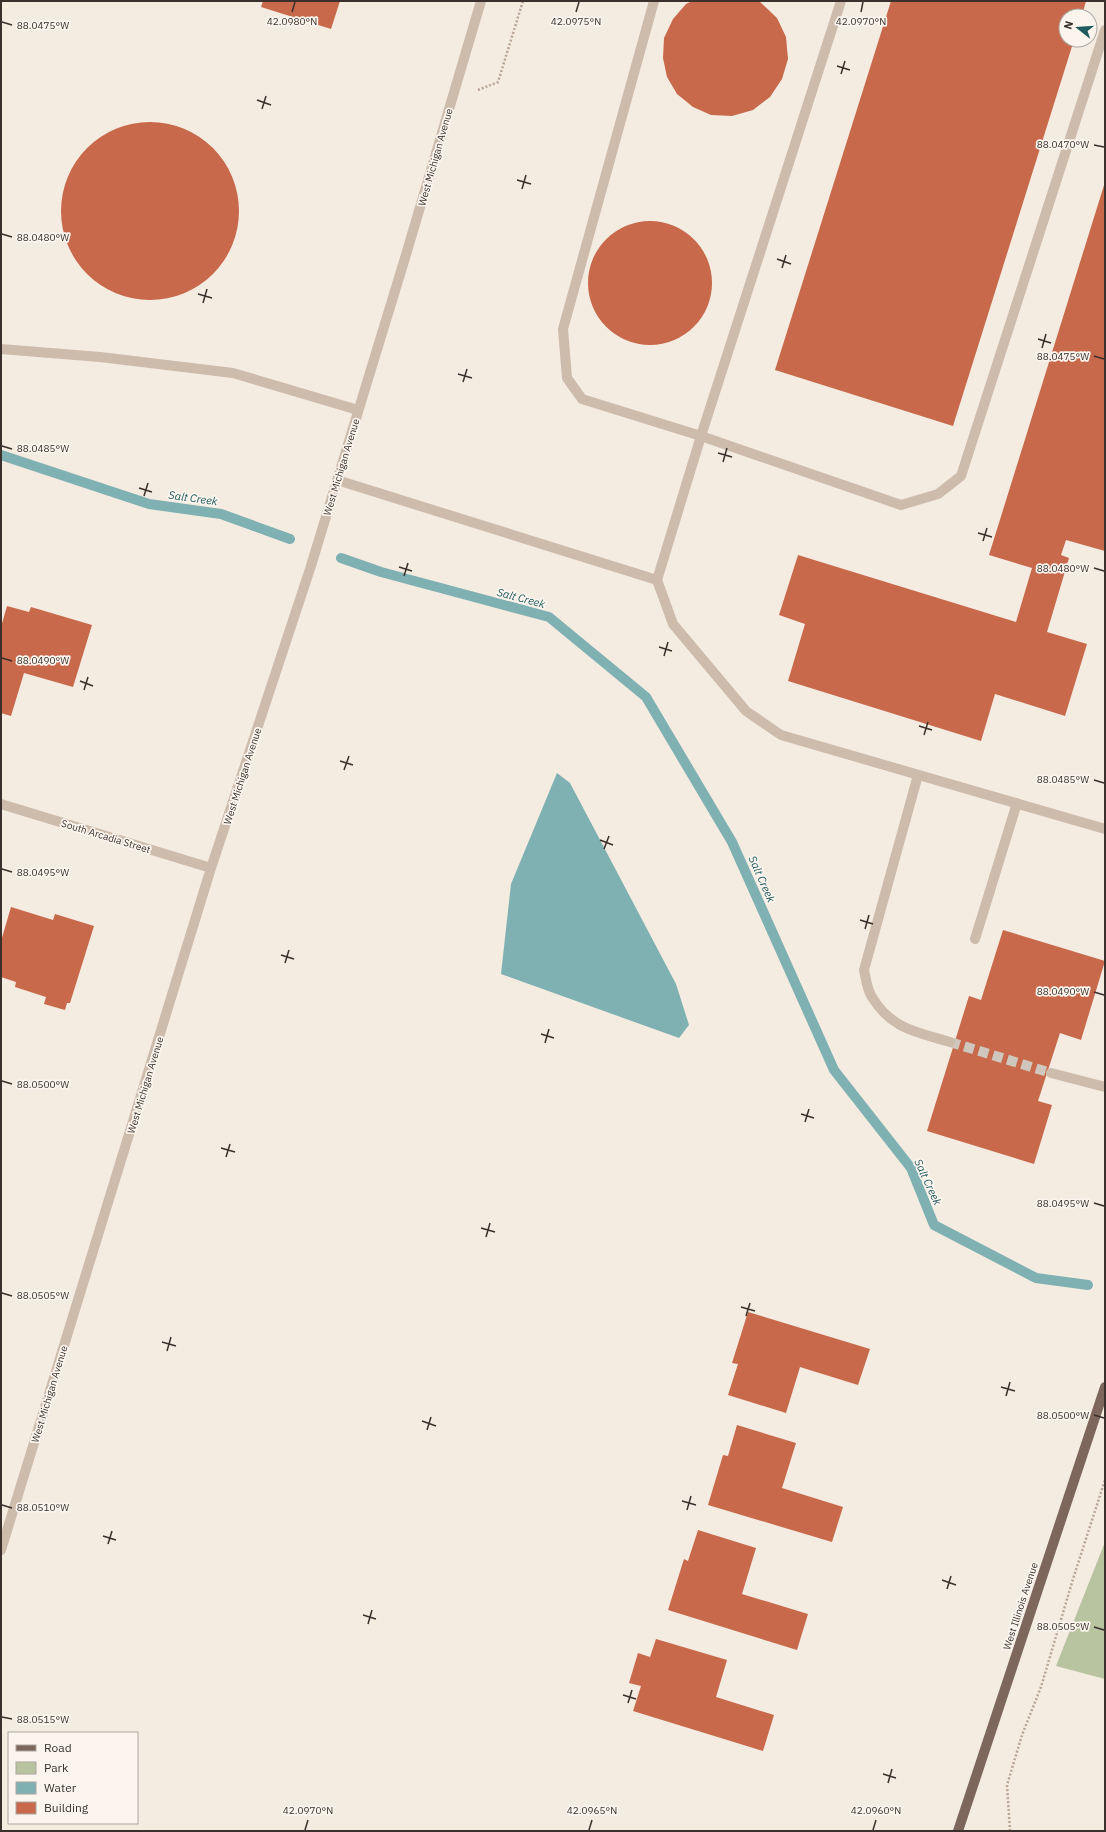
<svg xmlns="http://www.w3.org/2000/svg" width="1106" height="1832" viewBox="0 0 1106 1832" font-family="'IBM Plex Sans',sans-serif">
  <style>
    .green { fill: #b8c4a0 }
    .water { fill: #7fb0b2 }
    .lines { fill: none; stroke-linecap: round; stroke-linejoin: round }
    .stream { stroke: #7fb0b2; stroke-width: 10 }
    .building { fill: #c8694b }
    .minor-tunnel { stroke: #cfc6bd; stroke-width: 10; stroke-dasharray: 10 5; stroke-linecap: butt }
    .path { stroke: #b9a596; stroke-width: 2.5; stroke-dasharray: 2 2; stroke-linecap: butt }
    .minor { stroke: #cdbbac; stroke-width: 10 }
    .major { stroke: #7d675c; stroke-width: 10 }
    .ticks { fill: none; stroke: #3b302b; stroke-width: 1.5 }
    .labels { text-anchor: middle; stroke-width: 3.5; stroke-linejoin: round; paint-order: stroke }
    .street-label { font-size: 10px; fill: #3b302b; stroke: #fbf5ee }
    .water-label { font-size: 11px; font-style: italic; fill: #1f5a5e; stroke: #fbf5ee }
    .ticks-label { font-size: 10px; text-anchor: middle; fill: #3b302b; stroke: #fbf5ee; stroke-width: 3.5; stroke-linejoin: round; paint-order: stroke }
  </style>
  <rect width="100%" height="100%" fill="#f4ebe1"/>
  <path class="green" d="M1105 1542V1679L1056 1666Z"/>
  <path class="water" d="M557 773 570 783 676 984 689 1025 679 1038 501 974 511 884Z"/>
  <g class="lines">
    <path class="stream" d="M1 455 149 504 221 514 290 539
      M341 558 381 572 549 617 646 697 732 842 834 1070 911 1168 934 1225 1036 1278 1088 1285"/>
  </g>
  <path class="building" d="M263 1H340L331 29 261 7Z
    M692 1H759L777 18 786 37 788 59 782 79 770 97 753 110 732 116 711 115 693 107 677 94 667 77 663 58 664 38 673 19 686 4Z
    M891 1H1086L1082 16H1066V40H1074L953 426 775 370Z
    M61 211a89 89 0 1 1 178 0a89 89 0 1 1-178 0Z
    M1105 182V551L1066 540 1061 555 1069 558 1047 632 1087 644 1065 716 995 694 981 741 788 681 805 624 779 615 798 555 1016 622 1032 568 989 555Z
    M588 283a62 62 0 1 1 124 0a62 62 0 1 1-124 0Z
    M7 606 29 612 31 607 92 625 73 687 24 673 11 716 1 713V627Z
    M11 907 53 920 55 914 94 926 70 1003H67L65 1010 44 1004 46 997 15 987 16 982 1 977V941Z
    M1003 930 1105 961 1081 1040 1060 1033 1038 1101 1052 1105 1034 1164 927 1131 969 996 981 1000Z
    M748 1312 870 1349 858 1385 800 1367 786 1413 728 1395 738 1364 732 1363Z
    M737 1425 796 1443 782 1488 843 1507 832 1542 708 1505 723 1455 728 1456Z
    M698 1530 756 1548 742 1594 808 1614 797 1650 668 1610 684 1559 688 1561Z
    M656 1639 727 1660 716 1697 774 1715 763 1751 633 1711 641 1686 629 1683 638 1653 650 1657Z"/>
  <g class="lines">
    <path class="minor-tunnel" d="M950 1042 1051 1073"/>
    <path class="path" d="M478 90 498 82 523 1
      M1010 1831 1007 1785 1022 1735 1041 1687 1073 1579 1105 1480"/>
    <path class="minor" d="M654 1 563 329 567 378 582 399 701 436 901 505 938 494 961 476 1105 30
      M841 1 701 436 657 580 673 624 746 711 781 735 1105 829
      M1 349 100 357 233 373 358 410
      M337 480 657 580
      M918 775 864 970C866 979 867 990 872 997 891 1029 917 1032 950 1042
      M1 804 211 868
      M975 939 1017 803
      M1051 1073 1105 1087
      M1 1550 211 868 310 569 405 258 481 1"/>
    <path class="major" d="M958 1831 1105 1387"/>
  </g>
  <path class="ticks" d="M292 12 295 2M576 12 579 2M861 12 863 2M2 22 12 25M837 66 850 70M841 74 845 61M257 100 271 105M262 109 266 96M1094 145 1104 147M517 180 531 184M522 189 526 175M2 234 12 237M777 259 791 264M782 268 786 255M198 294 212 298M203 303 207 289M1038 339 1051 343M1042 348 1046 334M1094 356 1104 359M458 374 472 378M463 382 467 369M2 446 12 449M718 453 732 457M723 462 727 448M139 488 152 492M144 496 148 483M978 533 992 537M983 541 987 528M399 567 412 571M1094 568 1104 571M404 576 408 563M659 647 672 651M664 656 668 642M2 658 12 661M80 681 93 686M84 690 88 677M919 726 932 730M924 735 928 722M340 761 353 765M344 770 349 756M1094 780 1104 783M600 840 613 845M604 849 609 836M2 869 12 872M860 920 873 924M865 929 869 915M281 955 294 959M285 963 289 950M1094 992 1104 995M541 1034 554 1038M545 1043 549 1029M2 1081 12 1084M801 1114 814 1118M805 1122 809 1109M221 1148 235 1152M226 1157 230 1144M1094 1203 1104 1206M481 1228 495 1232M486 1237 490 1223M2 1293 12 1296M741 1307 755 1311M746 1316 750 1303M162 1342 176 1346M167 1351 171 1337M1001 1387 1015 1391M1006 1396 1010 1382M1094 1415 1104 1418M422 1421 436 1426M427 1430 431 1417M682 1501 696 1505M2 1505 12 1508M687 1510 691 1496M103 1536 116 1540M108 1544 112 1531M942 1580 956 1585M947 1589 951 1576M363 1615 376 1619M368 1624 372 1610M1094 1627 1104 1630M623 1695 636 1699M628 1703 632 1690M2 1717 12 1719M883 1774 896 1778M888 1783 892 1769M305 1830 308 1820M589 1830 592 1820M873 1830 876 1820"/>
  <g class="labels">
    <g class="street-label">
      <text transform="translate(435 157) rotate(-74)" y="4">West Michigan Avenue</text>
      <text transform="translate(341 467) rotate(-73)" y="4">West Michigan Avenue</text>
      <text transform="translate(242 776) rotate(-72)" y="4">West Michigan Avenue</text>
      <text transform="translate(106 836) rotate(17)" y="4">South Arcadia Street</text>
      <text transform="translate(145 1085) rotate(-73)" y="4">West Michigan Avenue</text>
      <text transform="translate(49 1394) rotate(-73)" y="4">West Michigan Avenue</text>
      <text transform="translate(1020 1606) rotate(-72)" y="4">West Illinois Avenue</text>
    </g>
    <g class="water-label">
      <text transform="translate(193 498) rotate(8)" y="4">Salt Creek</text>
      <text transform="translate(521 598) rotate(15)" y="4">Salt Creek</text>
      <text transform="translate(762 879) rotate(66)" y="4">Salt Creek</text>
      <text transform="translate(928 1182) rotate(65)" y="4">Salt Creek</text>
    </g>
  </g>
  <g class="ticks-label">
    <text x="292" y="25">42.0980°N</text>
    <text x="576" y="25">42.0975°N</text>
    <text x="861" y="25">42.0970°N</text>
    <text x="43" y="29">88.0475°W</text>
    <text x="1063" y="148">88.0470°W</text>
    <text x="43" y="241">88.0480°W</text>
    <text x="1063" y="360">88.0475°W</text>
    <text x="43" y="452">88.0485°W</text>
    <text x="1063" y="572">88.0480°W</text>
    <text x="43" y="664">88.0490°W</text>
    <text x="1063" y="783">88.0485°W</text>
    <text x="43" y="876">88.0495°W</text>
    <text x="1063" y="995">88.0490°W</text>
    <text x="43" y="1088">88.0500°W</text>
    <text x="1063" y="1207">88.0495°W</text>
    <text x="43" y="1299">88.0505°W</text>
    <text x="1063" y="1419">88.0500°W</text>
    <text x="43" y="1511">88.0510°W</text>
    <text x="1063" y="1630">88.0505°W</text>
    <text x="43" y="1723">88.0515°W</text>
    <text x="308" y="1814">42.0970°N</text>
    <text x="592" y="1814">42.0965°N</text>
    <text x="876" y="1814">42.0960°N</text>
  </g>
  <rect width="1106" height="1832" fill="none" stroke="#3b302b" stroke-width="4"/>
  <rect x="8" y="1732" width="130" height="92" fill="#fbf5ee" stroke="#aea6a0"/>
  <rect x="16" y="1745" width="20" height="6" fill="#7d675c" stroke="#aea6a0"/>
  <text x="44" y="1752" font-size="12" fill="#3b302b">Road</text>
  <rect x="16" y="1762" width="20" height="12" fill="#b8c4a0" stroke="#aea6a0"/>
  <text x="44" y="1772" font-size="12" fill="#3b302b">Park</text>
  <rect x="16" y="1782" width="20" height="12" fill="#7fb0b2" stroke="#aea6a0"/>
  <text x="44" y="1792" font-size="12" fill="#3b302b">Water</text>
  <rect x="16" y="1802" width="20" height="12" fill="#c8694b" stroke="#aea6a0"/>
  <text x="44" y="1812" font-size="12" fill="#3b302b">Building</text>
  <g transform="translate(1078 28) rotate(287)"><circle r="19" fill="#fbf5ee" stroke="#aea6a0"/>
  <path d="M0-3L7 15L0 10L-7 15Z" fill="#1f5a5e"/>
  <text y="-6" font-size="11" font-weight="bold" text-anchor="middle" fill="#3b302b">N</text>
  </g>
</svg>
